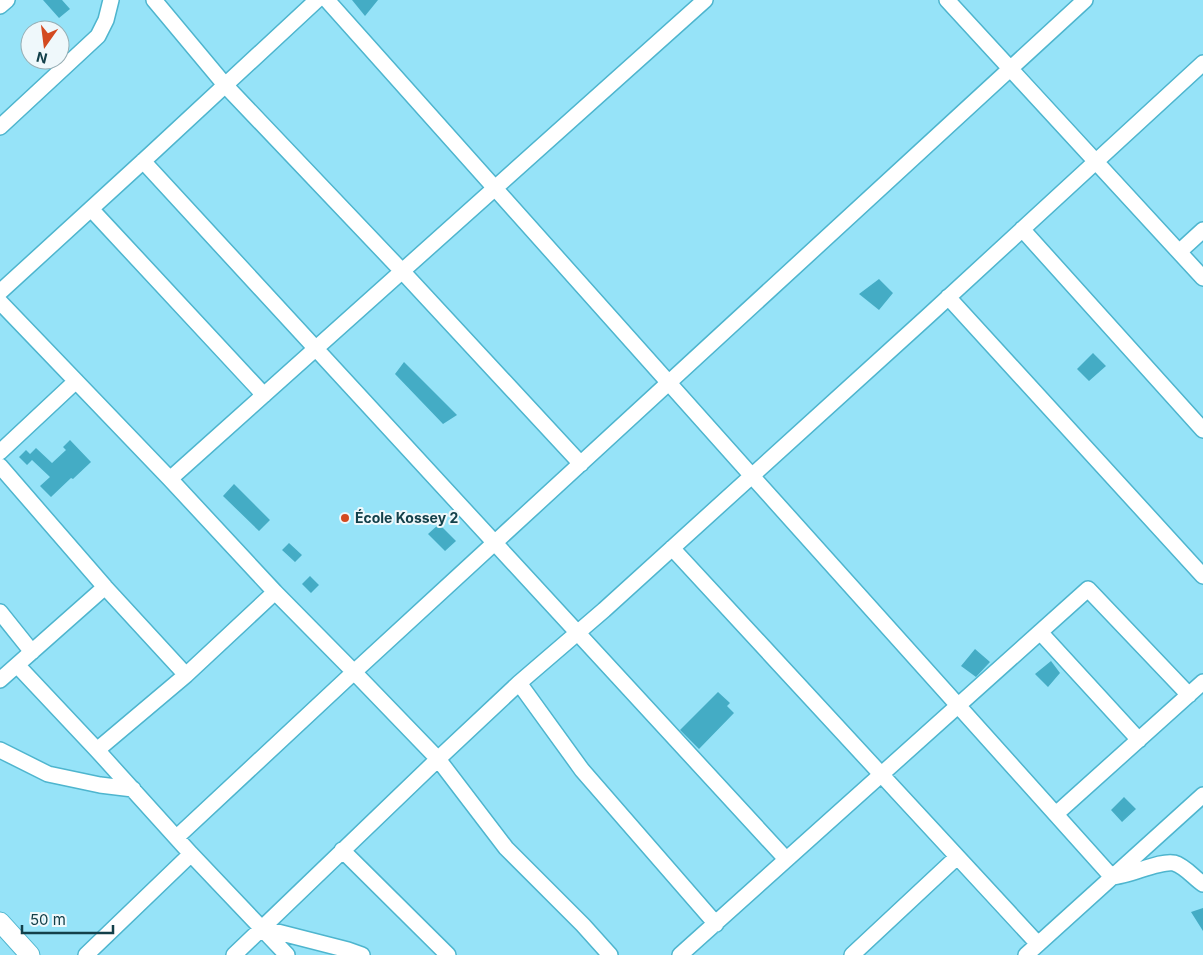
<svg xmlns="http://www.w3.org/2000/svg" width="1203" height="955" viewBox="0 0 1203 955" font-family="Inter,sans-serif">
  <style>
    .building { fill: #44acc5 }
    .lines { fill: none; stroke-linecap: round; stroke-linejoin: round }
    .minor-casing { stroke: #4eb5ce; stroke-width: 18 }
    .major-casing { stroke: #4eb5ce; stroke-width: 21 }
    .minor { stroke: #fff; stroke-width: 15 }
    .major { stroke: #fff; stroke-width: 19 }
    .poi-dot { fill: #d34a20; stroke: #eff8fb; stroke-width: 2 }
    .labels { text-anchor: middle; stroke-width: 4; stroke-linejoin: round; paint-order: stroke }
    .poi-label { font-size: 14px; font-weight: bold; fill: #13404a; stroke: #eff8fb; text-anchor: start }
  </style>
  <rect width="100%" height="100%" fill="#96e3f8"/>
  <path class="building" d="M43 0H62L70 9 59 18Z
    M352 0H378L365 16Z
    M879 279 893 293 879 310 859 294Z
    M1093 353 1106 366 1089 381 1077 369Z
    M404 362 457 415 443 424 395 374Z
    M70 440 91 462 73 479 71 478 51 497 40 486 50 477 32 460 27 465 19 457 26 450 30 454 36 448 52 463 66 450 63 447Z
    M234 484 270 520 259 531 223 496Z
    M439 524 456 541 445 551 428 534Z
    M289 543 302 555 295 562 282 550Z
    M310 576 319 585 311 593 302 584Z
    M975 649 990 662 976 677 961 666Z
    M1051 661 1060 673 1048 687 1035 674Z
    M718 692 730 703 727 706 734 713 699 749 680 730Z
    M1124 797 1136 809 1122 822 1111 810Z
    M1203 908V931L1191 912Z"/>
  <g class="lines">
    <g class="minor-casing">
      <path id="minor" d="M154 0 225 85 402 271 581 464
        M327 0 752 476 1112 877C1130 876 1160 860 1174 863 1185 866 1194 878 1203 884
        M947 0 1203 278
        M0 6 7 0
        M0 127 98 36 106 20 111 0
        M143 161 786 859
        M91 209 264 395
        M1022 229 1203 430
        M1179 252 1203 230
        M0 292 152 153 317 0
        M948 297 1203 576
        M0 302 170 479 275 592 354 672 438 759 506 848 583 925 610 955
        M0 452 76 381
        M0 466 105 587 186 675
        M170 479 705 0
        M672 548 1038 944
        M0 612 32 652
        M1040 632 1139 740
        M17 665 97 750 191 854 287 955
        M0 680 105 587
        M519 683 582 770 716 924
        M0 750 48 774 100 785 133 789
        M97 750 186 675 275 592
        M1056 814 1203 682
        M177 837 354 672 1085 0
        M342 850 448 955
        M262 928 348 950 362 955
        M86 955 191 854
        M234 955 438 759 519 683 604 610 928 316 1203 63
        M680 955 1088 589 1189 695
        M852 955 957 857
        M1026 955 1203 795"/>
    </g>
    <g class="major-casing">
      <path id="major" d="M0 922 30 955"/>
    </g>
    <use href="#minor" class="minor"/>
    <use href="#major" class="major"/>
  </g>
  <circle class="poi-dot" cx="345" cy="518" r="5"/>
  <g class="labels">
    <g class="poi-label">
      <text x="355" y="523">École Kossey 2</text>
    </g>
  </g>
  <g transform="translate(45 45) rotate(194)"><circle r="24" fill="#eff8fb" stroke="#97aeb4"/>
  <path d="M0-4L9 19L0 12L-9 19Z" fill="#d34a20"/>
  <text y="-8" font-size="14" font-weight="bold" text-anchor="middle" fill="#13404a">N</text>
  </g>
  <path d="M22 925v8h91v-8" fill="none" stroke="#13404a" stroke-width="2.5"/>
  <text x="30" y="925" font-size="15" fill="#13404a" stroke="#eff8fb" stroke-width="4" paint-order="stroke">50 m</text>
</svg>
